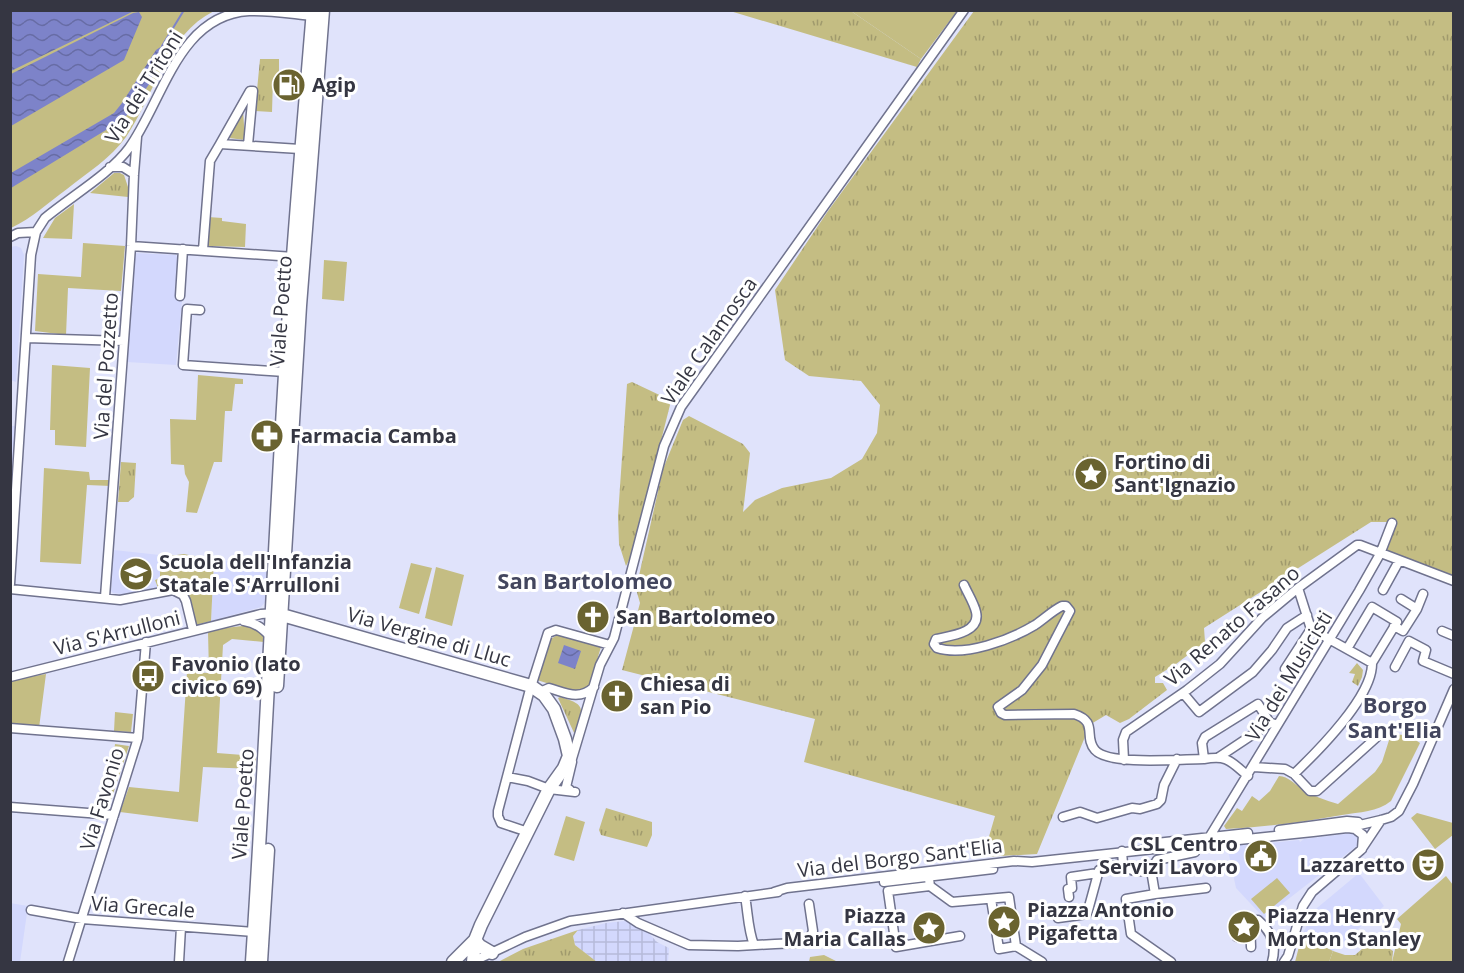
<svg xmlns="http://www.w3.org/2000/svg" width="1464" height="973" viewBox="0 0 1464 973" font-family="'Open Sans',sans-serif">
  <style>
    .built { fill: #d3d8fd }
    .industrial { fill: url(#industrial-grid) }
    .grass { fill: url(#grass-tufts) }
    .green { fill: #c4bd83 }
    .water { fill: url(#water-waves) }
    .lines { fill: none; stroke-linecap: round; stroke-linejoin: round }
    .stream { stroke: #7d83c9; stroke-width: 2 }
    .street-casing { stroke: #70738e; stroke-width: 11 }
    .secondary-casing { stroke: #70738e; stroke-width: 15 }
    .street { stroke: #fff; stroke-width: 8 }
    .secondary { stroke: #fff; stroke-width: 12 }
    .labels { text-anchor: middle; stroke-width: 6; stroke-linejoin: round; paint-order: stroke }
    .poi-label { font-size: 20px; font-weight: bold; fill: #353642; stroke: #fff; text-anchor: start }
    .street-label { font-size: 20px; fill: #353642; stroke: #fff }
    .quarter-label { font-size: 22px; font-weight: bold; fill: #43465e; stroke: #fff }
  </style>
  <defs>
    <pattern id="industrial-grid" width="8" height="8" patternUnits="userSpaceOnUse" patternTransform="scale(1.5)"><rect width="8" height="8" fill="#d3d8fd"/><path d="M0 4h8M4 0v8" fill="none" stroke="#b6bada"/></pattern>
    <pattern id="grass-tufts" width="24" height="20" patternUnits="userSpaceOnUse" patternTransform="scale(1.5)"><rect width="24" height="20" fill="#c4bd83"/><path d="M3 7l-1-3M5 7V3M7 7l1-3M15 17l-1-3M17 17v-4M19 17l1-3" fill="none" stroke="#a09a6d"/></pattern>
    <pattern id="water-waves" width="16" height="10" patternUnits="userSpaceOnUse" patternTransform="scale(1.5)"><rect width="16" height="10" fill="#7d83c9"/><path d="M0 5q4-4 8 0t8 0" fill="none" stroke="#676ca5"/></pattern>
  </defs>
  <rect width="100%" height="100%" fill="#e0e3fb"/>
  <path class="built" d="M16 246 21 248 24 255 16 382 10 380V247Z
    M134 253 176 255 178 260 176 297 182 301 176 365 127 362Z
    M11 426H15L11 491 10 426Z
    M114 550 169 556 161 570 160 578 155 580 158 588 130 595 113 593 111 591Z
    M214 560 267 565 266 601 261 607 211 621Z
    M1354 833 1359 836 1360 843 1358 845 1264 918 1236 888 1228 850 1238 842 1247 840 1250 845 1299 840 1300 842 1304 839Z
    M1359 873 1384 906 1333 951 1302 935 1310 919 1317 908Z
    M10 903 28 906 20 962H11Z"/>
  <path class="industrial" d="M625 921 644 928 657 942 669 948 668 962H597L575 945 573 936 578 930 606 923Z"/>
  <path class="grass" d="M730 11H851L921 59 917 67Z
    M974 11H1453V576L1384 551 1388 522H1371L1204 628 1205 642 1176 664 1155 677V683H1163L1167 690 1129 719 1120 723 1106 715 1086 727 1087 732 1037 854 983 857 995 816 804 762 815 719 622 670 640 603 636 589 663 469 683 420 689 416 743 444 750 453 743 512 755 500 782 488 831 478 862 459 877 433 880 405 861 381 809 376 785 360 775 290 828 211Z
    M260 59H279V79H273L272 112 255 111Z
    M243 110 245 140 229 138Z
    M114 173H120L124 175 129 190 128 197 90 193Z
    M632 382 668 399 670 405 633 552 626 566 619 544 618 516 627 384Z
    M121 462 136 463 134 497 128 502H118Z
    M1357 663 1363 670 1362 677 1358 686 1352 682 1355 674 1349 673Z
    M560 697C589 705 582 710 575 735L558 698Z
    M115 744 129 746 108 809Z
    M606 808 652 822V835L647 847 601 835 599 830Z
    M578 930 573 936 575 945 597 962H498L523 949Z
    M1377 936 1384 945 1393 951 1392 962H1329L1333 951 1345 955H1355Z"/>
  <path class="green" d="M10 11H214C166 35 154 96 126 137 111 158 87 173 67 189 48 203 32 218 11 228Z
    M851 11H957L921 59Z
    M74 204 72 239 43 238 55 218Z
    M208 217 222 218V221L246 224 245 247 207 246Z
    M83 243 125 246 121 291 68 288 66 335 35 331 38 274 81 277Z
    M324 260 347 262 344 301 322 299Z
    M52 365 90 368 86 447 55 445V430H50Z
    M198 375 243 379V384H235L232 411H225L222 462H214L197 513 186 512 189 482 185 474 184 465 171 464 170 419 196 420Z
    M44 468 89 472 90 480H111V486L87 485 81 564 40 562Z
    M184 554 214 560 211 621 195 625 178 588H158L155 580 160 578V570L169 556Z
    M411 563 432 568 419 614 399 608Z
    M436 567 464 575 452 626 425 618Z
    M251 625 263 635 264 642 232 639 223 645 217 753 256 756 255 769 203 767 198 822 120 812 129 787 179 792 187 672 209 673 208 632 216 629Z
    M559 634 601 647 589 686 578 693 537 680 549 640Z
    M46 674 39 728 11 724V680Z
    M115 712 133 714 131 732 114 731Z
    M1414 732 1417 741 1420 743 1391 801C1377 812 1360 812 1342 815 1304 822 1265 827 1226 829L1224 826 1237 808 1242 811 1252 796 1259 801 1270 791 1279 776C1289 777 1293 783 1301 788 1312 796 1325 800 1338 804L1375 772 1382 762 1391 734 1404 735Z
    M1417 813 1453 823V835L1435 849 1411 818Z
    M566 816 585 822 574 861 554 855Z
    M1446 876 1453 885V962H1392L1401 924 1397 919Z
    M1277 878 1290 893 1264 914 1251 899Z
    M1302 935 1333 951 1329 962H1295Z
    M824 955 838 962H809L810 957Z"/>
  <path class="water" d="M11 10H134V11L11 71Z
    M139 12 142 17 124 60 11 126V74L133 13Z
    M162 46V55L150 83 124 119 11 188V173L114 113 122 103 156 50Z
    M564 645 581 651 575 669 558 663Z"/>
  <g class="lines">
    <path class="stream" d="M162 46 184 10"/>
    <g class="street-casing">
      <path id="street" d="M220 144 250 91H253L248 145
        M110 167H123L134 174
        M10 237 18 233 36 232
        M131 246 294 257
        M203 250 210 161 220 144 300 149
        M180 296 183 249
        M200 310 187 309 183 365 285 372
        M27 338 124 341
        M10 584 31 255 36 232 45 218C70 197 110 174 129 148 163 101 178 15 249 11 270 10 292 14 313 16
        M964 585C968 594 974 603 976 612 981 633 949 636 936 639L934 644 937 648C965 657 1010 640 1035 625 1044 619 1052 611 1062 606H1066L1070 611 1042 665 1022 690 998 707 1001 713 1005 715 1074 714C1099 722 1083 736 1095 750 1109 766 1182 759 1204 759 1228 755 1230 761 1248 776
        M10 589 120 600 173 590 183 595 186 601 193 630
        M1383 590 1399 561
        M105 597 131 246 134 174 137 137
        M1401 599 1417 609
        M244 621C257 623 263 629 272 638
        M1394 626 1403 631 1417 609 1423 594
        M1442 631 1454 636
        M1347 649 1372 607 1397 622 1372 663
        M1395 667 1409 641 1426 650 1423 661 1454 674
        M1285 669 1311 629
        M10 677 261 614 276 613
        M540 692 549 688C566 693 579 701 594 687
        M1183 693 1199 712 1253 672 1272 650 1287 628 1307 615
        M10 728 138 738
        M1219 757 1270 723 1275 724
        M1204 759 1202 743 1205 737 1258 704 1270 723
        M1124 760 1123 740 1126 732 1187 690 1220 664 1262 618 1298 588 1357 545H1360L1454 581
        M571 762 600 665 614 638 664 446 681 407 964 10
        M1254 767 1285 769 1294 774C1317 752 1373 696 1372 663L1311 629 1298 588
        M1294 774 1310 791H1317L1378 736
        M507 777 528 781 549 789 575 792
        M570 790 566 787 572 762
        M10 807 114 815
        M1063 817 1080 812 1097 818 1132 808 1140 809 1157 804 1161 800 1164 785 1177 759
        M1348 828 1355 829 1363 835 1362 849
        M1279 830 1347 821 1358 822
        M528 832 501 823 498 816V811L529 693 548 633 556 630 610 645
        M1210 842V836L1359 591 1380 554 1392 523
        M1147 844 1248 833
        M1122 851 1123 864C1132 873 1139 872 1151 870L1155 894 1126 899 1131 934 1171 962
        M1151 870 1157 860 1195 852
        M928 872 930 886 952 902 1009 897 1016 946 1042 962
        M884 882 993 869
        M930 886 888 891 896 947 960 936
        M774 892 787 888 1014 861 1032 862 1313 832 1347 828 1381 820 1391 817 1399 811 1413 784 1454 689
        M1155 894 1206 888
        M745 896C748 913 748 930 754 945
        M1069 897 1068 889 1072 888 1071 877 1098 873
        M991 899 999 949 1016 946
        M31 910 82 919 254 932
        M623 913 638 923 689 945 738 946 775 944 798 943 810 938 813 931 809 904
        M1058 918 1087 914 1099 870 1103 868 1123 864
        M1250 920 1251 947
        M1237 937 1235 921 1258 920C1271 931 1277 945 1272 962
        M68 962 138 738 146 642
        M179 962 181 927
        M472 962 525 937 570 921 778 892
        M1284 962 1288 956 1303 906 1312 892 1361 850 1381 820"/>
    </g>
    <g class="secondary-casing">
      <path id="secondary" d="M282 615 531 686 544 695 554 709 565 739 569 756 564 768 549 789 481 925 475 940 473 962
        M277 686 300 306 323 10
        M475 940 480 946 492 953
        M252 962C265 766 273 570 285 374 292 252 303 132 313 10
        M261 962 268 850
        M453 962 475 940"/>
    </g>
    <use href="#street" class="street"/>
    <use href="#secondary" class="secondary"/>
  </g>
  <defs>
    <g id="fuel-disc" transform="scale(1.725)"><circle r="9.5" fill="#6a6330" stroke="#fff"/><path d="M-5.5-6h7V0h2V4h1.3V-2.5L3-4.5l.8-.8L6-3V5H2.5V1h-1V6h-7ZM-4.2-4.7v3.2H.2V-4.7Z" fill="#fff"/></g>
    <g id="pharmacy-disc" transform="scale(1.725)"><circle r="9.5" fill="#6a6330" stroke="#fff"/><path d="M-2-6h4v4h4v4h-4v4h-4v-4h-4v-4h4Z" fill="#fff"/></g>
    <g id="sight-disc" transform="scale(1.725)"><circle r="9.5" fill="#6a6330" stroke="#fff"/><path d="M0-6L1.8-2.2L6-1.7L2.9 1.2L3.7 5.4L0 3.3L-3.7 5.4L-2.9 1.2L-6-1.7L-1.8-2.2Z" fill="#fff"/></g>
    <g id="school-disc" transform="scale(1.725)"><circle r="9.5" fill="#6a6330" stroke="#fff"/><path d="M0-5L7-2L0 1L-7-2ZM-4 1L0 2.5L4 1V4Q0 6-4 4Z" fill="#fff"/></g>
    <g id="church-disc" transform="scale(1.725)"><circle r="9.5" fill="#6a6330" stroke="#fff"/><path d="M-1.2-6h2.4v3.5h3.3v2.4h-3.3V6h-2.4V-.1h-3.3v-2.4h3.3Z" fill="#fff"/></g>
    <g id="bus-disc" transform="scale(1.725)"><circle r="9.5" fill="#6a6330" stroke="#fff"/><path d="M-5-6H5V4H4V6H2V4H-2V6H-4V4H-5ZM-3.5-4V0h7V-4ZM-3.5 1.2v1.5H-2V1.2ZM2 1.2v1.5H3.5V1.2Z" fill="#fff"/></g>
    <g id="civic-disc" transform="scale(1.725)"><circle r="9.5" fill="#6a6330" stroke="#fff"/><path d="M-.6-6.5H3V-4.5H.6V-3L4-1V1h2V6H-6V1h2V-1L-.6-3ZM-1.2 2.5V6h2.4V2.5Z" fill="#fff"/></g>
    <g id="theatre-disc" transform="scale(1.725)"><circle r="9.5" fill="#6a6330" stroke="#fff"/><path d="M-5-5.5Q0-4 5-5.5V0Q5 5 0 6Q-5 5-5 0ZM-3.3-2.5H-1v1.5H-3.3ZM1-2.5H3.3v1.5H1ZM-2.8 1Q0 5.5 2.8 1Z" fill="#fff"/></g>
  </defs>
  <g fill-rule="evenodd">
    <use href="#fuel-disc" x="289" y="85"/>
    <use href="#pharmacy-disc" x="267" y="436"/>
    <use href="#sight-disc" x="1091" y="474"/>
    <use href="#school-disc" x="136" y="574"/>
    <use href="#church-disc" x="593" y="617"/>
    <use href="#bus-disc" x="148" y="676"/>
    <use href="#church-disc" x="617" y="696"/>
    <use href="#civic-disc" x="1261" y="856"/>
    <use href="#theatre-disc" x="1428" y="865"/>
    <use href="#sight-disc" x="1004" y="922"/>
    <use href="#sight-disc" x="1244" y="927"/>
    <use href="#sight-disc" x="929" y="928"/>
  </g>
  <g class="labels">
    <g class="poi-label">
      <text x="312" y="92">Agip</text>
      <text x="290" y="443">Farmacia Camba</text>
      <text x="1114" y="469">Fortino di<tspan x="1114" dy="23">Sant'Ignazio</tspan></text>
      <text x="159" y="569">Scuola dell'Infanzia<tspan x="159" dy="23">Statale S'Arrulloni</tspan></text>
      <text x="616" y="624">San Bartolomeo</text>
      <text x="171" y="671">Favonio (lato<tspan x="171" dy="23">civico 69)</tspan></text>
      <text x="640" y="691">Chiesa di<tspan x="640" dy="23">san Pio</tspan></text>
      <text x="1238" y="851" text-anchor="end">CSL Centro<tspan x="1238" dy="23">Servizi Lavoro</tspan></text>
      <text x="1405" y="872" text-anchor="end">Lazzaretto</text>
      <text x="1027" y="917">Piazza Antonio<tspan x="1027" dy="23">Pigafetta</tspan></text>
      <text x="906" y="923" text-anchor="end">Piazza<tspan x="906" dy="23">Maria Callas</tspan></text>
      <text x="1267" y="923">Piazza Henry<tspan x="1267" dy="23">Morton Stanley</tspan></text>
    </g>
    <g class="street-label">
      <text transform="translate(144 87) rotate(-58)" y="7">Via dei Tritoni</text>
      <text transform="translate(281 311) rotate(-86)" y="7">Viale Poetto</text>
      <text transform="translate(709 341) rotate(-55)" y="7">Viale Calamosca</text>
      <text transform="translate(106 366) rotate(-86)" y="7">Via del Pozzetto</text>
      <text transform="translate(1232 626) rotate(-41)" y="7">Via Renato Fasano</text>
      <text transform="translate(117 633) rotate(-14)" y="7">Via S'Arrulloni</text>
      <text transform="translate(429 637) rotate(16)" y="7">Via Vergine di Lluc</text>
      <text transform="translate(1289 676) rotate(-59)" y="7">Via dei Musicisti</text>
      <text transform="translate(102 799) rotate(-73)" y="7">Via Favonio</text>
      <text transform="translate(243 804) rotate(-86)" y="7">Viale Poetto</text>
      <text transform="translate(900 858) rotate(-7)" y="7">Via del Borgo Sant'Elia</text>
      <text transform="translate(143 907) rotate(4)" y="7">Via Grecale</text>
    </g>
    <g class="quarter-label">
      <text x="585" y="589">San Bartolomeo</text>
      <text x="1395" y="713">Borgo<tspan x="1395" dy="25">Sant'Elia</tspan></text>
    </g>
  </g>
  <rect width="1464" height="973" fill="none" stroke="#353642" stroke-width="24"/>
</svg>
